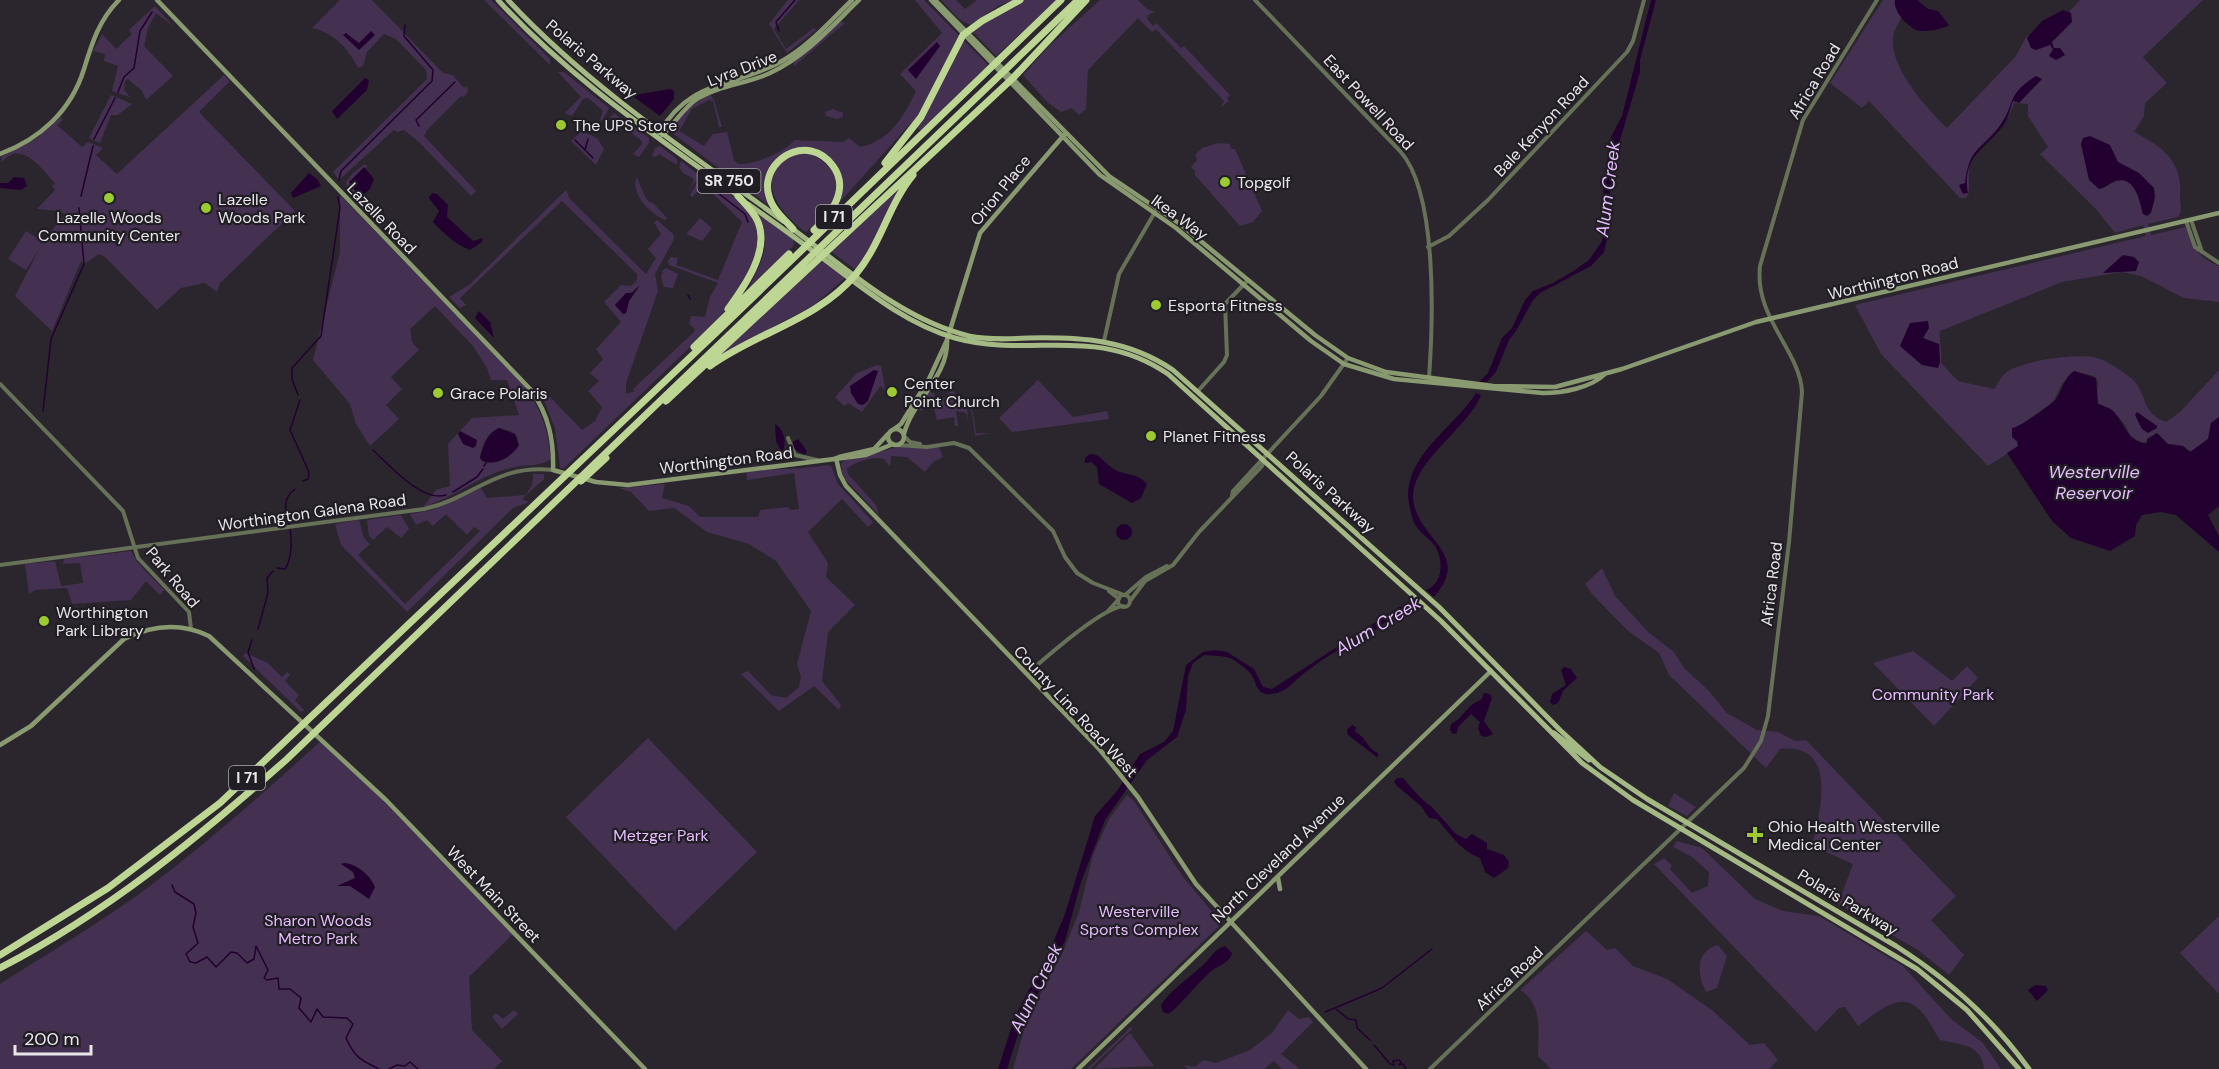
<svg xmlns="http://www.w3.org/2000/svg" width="2219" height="1069" viewBox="0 0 2219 1069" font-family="'DM Sans',sans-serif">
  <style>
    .green { fill: #443050; fill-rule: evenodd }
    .water { fill: #220130 }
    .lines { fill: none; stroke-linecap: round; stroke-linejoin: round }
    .stream { stroke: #220130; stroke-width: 1.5 }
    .tertiary { stroke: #667157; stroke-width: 4 }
    .secondary { stroke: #899a70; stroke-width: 4.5 }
    .primary { stroke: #a4b983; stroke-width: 5 }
    .motorway { stroke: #bdd694; stroke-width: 7 }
    .poi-dot { fill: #9cca31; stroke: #211d24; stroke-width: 2 }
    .labels { text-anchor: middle; stroke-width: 4.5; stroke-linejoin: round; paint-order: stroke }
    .shield { fill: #211d24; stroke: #adaaaf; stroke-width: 1.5 }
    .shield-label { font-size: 15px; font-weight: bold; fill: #e9e6ea }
    .street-label { font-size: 16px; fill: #e9e6ea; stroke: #211d24 }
    .poi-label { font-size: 16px; fill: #e9e6ea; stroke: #211d24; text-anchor: start }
    .park-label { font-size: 16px; fill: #e6bdfe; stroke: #211d24 }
    .water-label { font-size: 18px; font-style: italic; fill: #e5bdfd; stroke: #211d24 }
  </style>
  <rect width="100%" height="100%" fill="#2b262e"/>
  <path class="green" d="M340 0H372L443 73 453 75 464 88 467 86 468 91 464 97 461 96 427 130 424 136 476 191 471 196 420 143 404 130 397 132 394 130 339 180 333 172 427 79 426 70 396 39 384 34 367 52 363 66 358 68C348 48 334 33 312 28Z
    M484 0H491L550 59V65Z
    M788 0H799L774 29 786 49 814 28 816 30 787 53 769 24Z
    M915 0H924L988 65 921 131 911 123 839 203C850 163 831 158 797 149L786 152 769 171 772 208 671 132C673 119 695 102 710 94L714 100 722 127H719L713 101 709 100 692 109 679 131 704 146 713 134 727 132 734 160 738 164C753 165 786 152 794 140L843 142 849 138 860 147C889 142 905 115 916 91L900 74 942 33Z
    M941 0H956L965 9 977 0H1014L998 6 971 25 960 20Z
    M1023 0H1057L996 56 972 31Z
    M1100 0H1138L1147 9 1155 12 1148 15 1147 19 1153 26 1156 23 1181 48 1184 46 1230 95 1227 98 1229 101 1220 108 1224 101 1156 29 1152 32 1138 18 1088 70 1086 109 1079 115 1072 108 1061 112 1047 102 1023 75 1050 45Z
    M1883 0H1913C1906 11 1895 25 1893 37 1889 67 1927 109 1947 128L2016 56 2026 37 2069 12 2080 0H2203L2143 57 2167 83 2145 103 2144 116 2134 132C2165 148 2183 162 2180 198 2180 206 2183 210 2178 217L2148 224 2151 235 2186 227C2192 246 2199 259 2219 266V302L2184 298 2141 276 2122 272 2062 282 1940 331C1939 342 1942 352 1941 363L1958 381 1994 389C1998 384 2002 374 2008 371 2027 360 2084 351 2103 360 2112 364 2123 372 2131 378 2149 394 2139 412 2166 422L2180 412 2219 370V417L2211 423 2208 439 2192 452 2182 446 2168 444 2157 433 2148 439 2145 444 2130 436 2126 426 2113 411 2096 402 2098 382 2094 376 2074 371 2062 384 2053 402 2016 428 2012 437 2019 443 2018 447 1988 466 1881 354 1855 305 2146 236 2143 225 2115 233 2096 209 2040 154 2048 147 2028 116V104L2014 103C2004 134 1982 137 1971 161 1966 173 1971 184 1968 195L1965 198H1960L1869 101 1862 108 1830 83Z
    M155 6 174 27 156 13 148 28 144 46 173 76 146 100 142 91 128 79 125 81 124 90 130 97 112 91 118 66 104 61 105 54 93 51 102 34 116 49 132 34 129 30Z
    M840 21 845 23 794 66 793 62Z
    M558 72H564L609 108 602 121 600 120 603 111 588 98 583 99 572 116 565 113 581 97Z
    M224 75 230 81 199 112 295 211 220 283 217 292 205 283 181 288 157 310 105 257 99 254 84 264 81 261 52 331 15 296 40 248 26 270 8 259 26 231 43 242 65 214 58 211 37 209 55 190 52 186 55 183C41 168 21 139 2 162L1 157 37 138 61 117 63 120 57 125 82 147 88 142 103 148 96 155 117 174Z
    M111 95 132 104 118 115H111L100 143 89 138Z
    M833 109 843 113V117L837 119 826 116 825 112Z
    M614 113 649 138V143L639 157 633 154 642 144V141L610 117Z
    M582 131 597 138 604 149 596 165 571 141Z
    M1218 143 1230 144 1231 149H1235L1262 211 1253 222 1240 226 1195 175V171L1191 167 1197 160 1195 155 1202 148Z
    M660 146 677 159V165L659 154 656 157 652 156 655 148Z
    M803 152C829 159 849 182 830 208 823 217 814 224 806 232 774 210 749 167 803 152Z
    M681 161 699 175 688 193 694 179 683 173 679 167Z
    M365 164 367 167 349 182 358 194 363 195 357 200 347 190 346 182 353 173Z
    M701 176C717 185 743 200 752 217 771 254 735 298 713 325L563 469 560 467 555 429 544 400 550 397 582 430 595 421 602 407 588 391 599 381 590 373 603 359 596 349 621 322 604 302 621 285 631 286 637 280V274L562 201 460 298 466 305 460 308 449 297 469 285 566 190 570 199 646 274 656 258 648 249 661 234 654 222 657 220 673 234 674 239 655 274 658 291 626 383V394L635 391 633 389 694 332 695 329 689 324 691 316 705 317 710 297 718 283 669 265 668 261 671 257 678 258 676 265 718 280 742 222 704 185 692 197 690 195ZM639 286 629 301 626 313 623 314 615 305C623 296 631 293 639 286Z
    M636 177C641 182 641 194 650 203L652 202 667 218 665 220C649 212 632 196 636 177Z
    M907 178 872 247 856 270 833 253 831 250Z
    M340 195 522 383C541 408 548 429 551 459 539 467 529 464 515 467 482 473 455 498 423 507L436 490 450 486 448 444 472 418 519 415 507 380H491L487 368 473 346 435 306 410 329 412 342 419 350 391 377 402 389 386 405 399 419 370 446 356 424 350 404 313 360 340 252ZM499 428 511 431 518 438 508 457 487 463 480 459C482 446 486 433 499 428Z
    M755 211 793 239 794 245 747 292C761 259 775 246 755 211Z
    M700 218 712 228 702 241 686 234Z
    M818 261 824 263 845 278 814 305 719 356Z
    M666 268 678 274 673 288 664 287 661 277 663 270Z
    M877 365 881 366 885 388 883 390 882 386 879 388 862 412 848 403 844 406 835 397 857 373Z
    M1038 380 1073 417 1107 411 1109 419 1012 432 999 418Z
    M952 390 973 412 976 433H989L975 436 972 413 967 407 968 422 966 413 956 411 958 426H955L954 417 937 420 933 403 926 404 922 411 918 409 929 392 934 393 935 399 944 398Z
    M905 446 939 447 943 457 933 462 925 472 907 457 891 456 890 466C889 465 885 460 884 459 876 455 851 463 847 469L848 474 876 505 879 515 843 477 841 464 844 460C866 457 884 449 905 446Z
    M827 465 831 466 838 484 873 522 868 527 842 499 808 532 828 563 826 577 855 605 828 632 822 681 841 705 839 710 814 686 779 711 741 674 748 671 771 695 786 698 799 687 801 677 797 664 811 611 776 561 749 544 707 532 674 508 649 511 631 492 619 488 665 484 662 498 689 506 700 517H758L760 510 788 507 790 510 799 509 794 473 747 480 746 472C774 468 800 470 827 465Z
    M533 474H544V479L522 499 529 502 513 508 407 612 341 545 335 524 359 520 364 538 370 544 358 555 405 604 480 531 474 527 467 535 446 514 433 526 427 520 416 525 410 514 432 510 481 488 487 498 526 495 532 485Z
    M401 515 409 529 401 538 387 527 373 540 369 536 367 520Z
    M131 551 137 562 164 590 160 595 146 581 131 600 72 604 67 588 35 590 29 594 25 564 55 561 61 586 83 583 80 563 63 564 64 559Z
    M1602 568 1615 596 1649 633 1674 652 1684 668 1709 691 1727 713 1757 730 1778 732 1795 741 1806 740 1956 896 1931 920 1964 955 1949 975 1918 950 1838 904 1853 864 1812 846C1820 812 1839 742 1780 749L1766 768 1669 675 1659 653 1627 630 1592 594 1585 584Z
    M1913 651 1952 681 1967 666 1978 678 1934 726 1873 663Z
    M245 653 268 663 282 677 287 672 290 675 285 681 299 695 295 700 304 710 301 712 243 656Z
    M648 738 757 852 675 931 566 817Z
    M323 739 514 933 469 977 472 1030 502 1061 494 1069H0V984C47 954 96 925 142 892 205 845 265 792 323 739Z
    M1674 793 1696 807 1687 816 1668 806Z
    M1127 795 1134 801 1183 877 1214 914 1212 918 1219 926 1071 1069H1013L1027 1019 1062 954 1079 912 1093 855 1109 819Z
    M1677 841 1702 848 1755 899 1783 911 1819 916 1903 966 1951 1019 1983 1043 2001 1069H1984C1981 1043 1960 1045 1940 1040 1935 1033 1932 1026 1927 1019 1905 985 1882 1009 1858 1026L1845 1007 1839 1008 1816 1032 1654 864 1664 858 1672 866 1670 869 1692 893 1708 886 1709 872 1692 857 1673 847Z
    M2219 916V994L2180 953Z
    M1586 931 1607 950 1615 948 1633 966 1667 979 1712 1010 1750 1045 1764 1043 1778 1060 1769 1069H1551L1538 1056C1538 1032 1543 1003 1520 990Z
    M1718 945 1727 956 1717 988 1706 992C1697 974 1695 951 1718 945Z
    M514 1010 518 1014 502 1029 492 1017 496 1013 503 1019Z
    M1288 1010 1299 1019 1309 1017 1313 1022 1281 1054 1300 1069H1282L1274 1061 1264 1069H1188L1183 1065 1195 1067 1203 1060 1216 1063 1250 1050 1272 1033Z
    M1131 1027 1132 1029 1090 1069H1087Z
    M1130 1033 1154 1066 1094 1069Z"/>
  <path class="water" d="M1651 0H1656L1640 60V72L1616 154 1610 189 1611 222 1604 252 1591 266 1540 293 1533 300 1516 331 1509 340 1496 372 1487 382H1479L1488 373 1502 338 1512 328 1525 300 1533 291 1553 283 1575 270 1589 260 1602 241 1606 209 1603 190 1611 137 1622 116Z
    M1895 0H1917L1928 9 1938 11 1949 25C1943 29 1923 33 1916 30 1906 25 1893 11 1895 0Z
    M2063 10 2071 13 2072 22 2052 42 2054 48H2060L2065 55 2056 60 2049 56 2053 49 2050 45 2036 50 2031 48 2027 38 2042 21Z
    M371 31 375 35 359 50 343 35 346 33 359 43Z
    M937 42 940 46 916 79 908 70Z
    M2036 76 2042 79 2019 103 2013 101C2010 108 2009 116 2005 123 1987 149 1961 155 1968 193L1963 194 1959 185 1965 183C1969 148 1980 151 1998 128 2017 104 2004 96 2036 76Z
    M365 78 369 80 367 90 337 119 332 111Z
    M670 89 674 91V99L660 116 634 97 640 94Z
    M2090 136 2110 145 2118 162 2139 173 2154 188 2155 197 2151 213 2147 216 2143 214C2140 202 2135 175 2116 181 2109 183 2106 188 2099 189L2089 180 2081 144 2083 138Z
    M364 167 374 179 370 189 363 195 355 191 349 182Z
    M309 173 318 180 321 186 293 198 291 193Z
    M14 177 24 178 27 186 21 190 0 188V183H8Z
    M432 193 437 194 448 205 447 217 473 241 483 238 482 242 470 250C455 244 443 233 433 222L439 211 429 198Z
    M2123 255 2134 257 2139 262 2136 271 2103 273Z
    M640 285 629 301 626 313 623 314 615 305 626 293H632Z
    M479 311 490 322 494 338 475 318Z
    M1928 321 1929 328 1923 338 1939 344 1940 362 1938 368 1922 365 1900 346 1910 323Z
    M874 370 878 371 868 401 863 405 858 404 851 393 850 386Z
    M2074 371 2096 378 2098 404C2103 406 2108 407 2112 410 2124 421 2128 444 2147 443V439L2157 433 2168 444 2183 446 2190 452 2208 439 2211 423 2219 417V506L2208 515 2219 536V552L2176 515 2161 512 2142 515 2136 525 2135 536 2110 551 2071 538 2052 521 2007 453 2018 446 2017 441 2012 437V428C2019 428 2051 405 2056 399 2063 389 2063 379 2074 371Z
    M1476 393 1481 395C1470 426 1413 461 1413 496 1414 539 1474 552 1434 597L1426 590C1443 584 1444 560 1435 546 1430 539 1421 534 1416 526 1412 521 1407 498 1408 491 1412 450 1456 425 1476 393Z
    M2137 412 2157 426V428L2148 433 2142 429 2135 415Z
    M775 424C785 430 787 444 782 453L776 441Z
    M499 428 515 434 519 445C512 457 496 466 482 461L480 457C484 445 487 433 499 428Z
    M460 431 477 440 476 446 473 448 463 444 458 434Z
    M798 439 807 451 805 455 794 449 793 442Z
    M1090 454C1101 454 1103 462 1111 467 1123 477 1136 471 1147 484L1141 498 1132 503 1099 484 1097 467 1091 462 1085 463V458Z
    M1116 532a8 8 0 1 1 16 0a8 8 0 1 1-16 0Z
    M1418 603 1422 607 1399 611 1360 643C1342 644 1318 663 1303 674 1292 683 1287 692 1272 694 1256 696 1257 683 1251 674 1247 669 1237 662 1232 659 1224 655 1213 656 1204 655L1193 663 1188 676 1186 710 1177 737 1147 760 1105 820 1081 882 1065 941 1019 1031 1007 1069H998L1014 1019 1028 991 1039 976 1065 914 1095 816 1117 791 1140 754 1164 742 1173 731 1186 665 1203 652 1215 650 1227 652 1254 669 1263 687 1272 689 1399 607Z
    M1564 667 1571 669 1577 678 1563 691 1558 703 1553 705 1550 702 1552 694 1566 685 1561 670Z
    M1484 693 1490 694 1492 698 1484 721 1493 734 1486 737 1481 736 1478 728 1480 722 1471 714 1458 727 1457 733 1453 734 1450 730 1451 724C1463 719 1467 704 1481 700Z
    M1352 725 1356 727 1355 732C1366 736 1367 749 1378 753V758L1348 735 1347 730Z
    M1397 778H1403C1409 785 1424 803 1431 806L1456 834 1466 839 1472 834 1487 843V849L1504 855 1509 862 1508 868 1494 878 1485 872 1480 858C1461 851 1450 834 1437 819L1429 818 1421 806 1397 786 1394 782Z
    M344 863C357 864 370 875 375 887L369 899 350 886H337L355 878 353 872 341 864Z
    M1225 946 1232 953C1230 964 1215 966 1208 974 1200 981 1174 1012 1168 1014L1163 1012 1161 1006C1166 993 1195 974 1207 961 1212 955 1217 948 1225 946Z
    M2035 985 2046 986 2048 990 2037 1001 2028 990Z"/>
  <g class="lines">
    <path class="stream" d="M779 31 776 22 795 0
      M118 92 124 77 134 68 140 31 152 12
      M419 126 416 120 455 82
      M94 139 115 98
      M588 139 585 150 593 158
      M575 140 585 150
      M339 180 341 171 432 81 433 70 404 36 405 25
      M705 183 745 214 748 222
      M81 196 93 146
      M688 295 690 299
      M298 395 292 379V368L321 336 340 208 338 197
      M300 400 290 430 309 472 308 479 303 481
      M923 406 928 401 930 403
      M43 411 51 339 84 264 79 208
      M373 450C389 465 423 503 446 495
      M484 466 486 463
      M453 492 477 477 483 469
      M289 525C285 510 282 499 295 489
      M277 568 285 569C292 559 292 541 290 529
      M258 629 268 593 267 578 273 571
      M252 640 248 652 254 669
      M172 885 175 892 194 904 196 913 193 927 198 943 186 954 190 962 196 963 207 957 216 967 231 952 237 953 247 963 254 959 256 946 268 970 264 978 267 980 278 978 279 989H290L301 998 299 1008 311 1022 317 1009 323 1017 347 1018 353 1024 346 1038C355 1058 361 1060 379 1069
      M1335 1008 1382 988 1432 949
      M1325 1012 1335 1008 1348 1019 1356 1020 1357 1028 1370 1040
      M1374 1045 1390 1064 1394 1065 1393 1061 1399 1060 1401 1062 1399 1065 1403 1064 1406 1069
      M389 1069 397 1065 405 1066 410 1062 418 1069"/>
    <path class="tertiary" d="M1255 0 1400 151C1438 193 1433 322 1429 378
      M2191 220 2202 252
      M2186 221 2195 247 2219 263
      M1428 247 1449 236 1488 200 1627 52 1633 41 1644 0
      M1104 341 1119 274 1155 212
      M0 384 123 511 138 558 189 612 191 629
      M1198 391 1224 362 1227 355 1225 304 1248 280
      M905 437 910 442 920 444
      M788 438 795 455 817 460
      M898 445 927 447 954 443 969 448 1053 531 1065 557 1077 573 1093 583 1124 595
      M1232 496 1233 491 1321 396 1348 358
      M0 565 424 509C474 498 495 464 553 470
      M1109 591 1119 599
      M1125 595 1146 577 1167 566
      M1118 601a6 6 0 1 1 12 0a6 6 0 1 1-12 0Z
      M1130 601 1145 581 1173 565 1199 532 1262 466 1264 460
      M1108 611 1118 600
      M1027 674C1045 658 1100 609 1123 606
      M1430 1069 1744 768 1761 741 1768 716 1789 542 1802 392C1800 350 1754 318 1760 266L1803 120 1877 0"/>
    <path class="secondary" d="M157 0 531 390C549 415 554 441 553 470L596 482 628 485 866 455 893 444
      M931 0 1100 175 1176 228 1311 341 1344 364 1394 379 1543 393C1562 393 1591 388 1605 374
      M935 0 1109 176 1180 224 1315 335 1348 358 1386 372 1493 386 1555 387 1622 369 1756 322 2219 213
      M659 133C691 78 734 88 782 61 809 46 830 21 852 0
      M662 135C675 124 682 109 697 99 719 85 747 84 770 73 806 56 831 27 859 0
      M0 154C40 139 71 111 84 69 92 43 99 20 119 0
      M888 437a8 8 0 1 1 16 0a8 8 0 1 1-16 0Z
      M894 429 901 424 929 379 947 340 980 233 1064 135
      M904 434C912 401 949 376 947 340
      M839 457 874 449 888 434
      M836 458 840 475 846 486 1100 750 1138 797 1196 884 1366 1069
      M0 745 31 726 124 639C152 625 180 622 209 636L386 800 645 1069
      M1278 878 1280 889
      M1078 1069 1491 671"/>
    <path class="primary" d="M498 0C569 78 656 136 741 198
      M508 0C588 86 688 152 783 221
      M748 204C777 224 805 245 833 266 870 294 909 325 955 338 1031 359 1094 324 1168 374L1441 621 1582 763 1633 800 1917 969 1967 1010 2019 1069
      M790 227C845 267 900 319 969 336 988 340 1009 339 1028 338 1081 337 1127 339 1173 370L1439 607 1560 730 1600 767 1647 799 1896 946C1948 979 1993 1019 2029 1069
      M1554 733 1589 760"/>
    <path class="motorway" d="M885 163 921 117 963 35 982 21 1020 0
      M793 229C784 219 772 209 769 196 761 171 786 146 811 151 820 153 828 159 833 166 850 189 831 214 814 230
      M728 309C744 287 770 251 758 222 754 212 745 204 738 196
      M694 347 789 254
      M710 366C757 332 818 320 856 274 881 244 889 204 913 175
      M666 401 1013 78 1086 0
      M581 481 606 458
      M0 955 108 888 220 803 720 329 1061 0
      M0 968C106 913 198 838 287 759L1078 0"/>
  </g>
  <g class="poi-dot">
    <circle cx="561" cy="125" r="6"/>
    <circle cx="1225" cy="182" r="6"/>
    <circle cx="109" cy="198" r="6"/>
    <circle cx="206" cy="208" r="6"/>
    <circle cx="1156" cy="305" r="6"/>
    <circle cx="892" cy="392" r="6"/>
    <circle cx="438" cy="393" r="6"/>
    <circle cx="1151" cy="436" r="6"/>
    <circle cx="44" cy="621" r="6"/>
    <path d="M1752 826h6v6h6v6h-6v6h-6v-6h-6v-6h6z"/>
  </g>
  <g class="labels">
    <g class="shield">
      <rect x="697.5" y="169" width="63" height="24" rx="4.5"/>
      <rect x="816" y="205" width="36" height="24" rx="4.5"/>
      <rect x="229" y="766" width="36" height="24" rx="4.5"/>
    </g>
    <g class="shield-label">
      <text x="729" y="186">SR 750</text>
      <text x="834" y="222">I 71</text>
      <text x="247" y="783">I 71</text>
    </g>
    <g class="street-label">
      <text transform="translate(592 59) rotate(40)" y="6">Polaris Parkway</text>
      <text transform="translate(742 68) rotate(-21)" y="6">Lyra Drive</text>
      <text transform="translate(1814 81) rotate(-59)" y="6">Africa Road</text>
      <text transform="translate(1369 102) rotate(47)" y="6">East Powell Road</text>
      <text transform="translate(1541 126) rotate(-47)" y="6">Bale Kenyon Road</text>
      <text transform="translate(1000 190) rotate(-51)" y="6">Orion Place</text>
      <text transform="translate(1180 217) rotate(36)" y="6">Ikea Way</text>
      <text transform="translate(382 218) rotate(46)" y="6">Lazelle Road</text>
      <text transform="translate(1893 278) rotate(-14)" y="6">Worthington Road</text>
      <text transform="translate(726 460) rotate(-7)" y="6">Worthington Road</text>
      <text transform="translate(1331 492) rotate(42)" y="6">Polaris Parkway</text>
      <text transform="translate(312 512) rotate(-8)" y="6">Worthington Galena Road</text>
      <text transform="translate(173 577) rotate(50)" y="6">Park Road</text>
      <text transform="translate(1771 584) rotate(-83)" y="6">Africa Road</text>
      <text transform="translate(1076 711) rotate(47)" y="6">County Line Road West</text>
      <text transform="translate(1278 858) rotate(-44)" y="6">North Cleveland Avenue</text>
      <text transform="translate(494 894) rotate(46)" y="6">West Main Street</text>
      <text transform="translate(1848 902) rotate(31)" y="6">Polaris Parkway</text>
      <text transform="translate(1509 978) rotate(-43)" y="6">Africa Road</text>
    </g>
    <g class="poi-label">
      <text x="573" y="131">The UPS Store</text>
      <text x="1237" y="188">Topgolf</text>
      <text x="218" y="205">Lazelle<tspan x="218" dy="18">Woods Park</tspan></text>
      <text x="109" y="223" text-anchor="middle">Lazelle Woods<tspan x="109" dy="18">Community Center</tspan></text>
      <text x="1168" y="311">Esporta Fitness</text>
      <text x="904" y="389">Center<tspan x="904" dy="18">Point Church</tspan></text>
      <text x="450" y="399">Grace Polaris</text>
      <text x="1163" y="442">Planet Fitness</text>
      <text x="56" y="618">Worthington<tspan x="56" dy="18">Park Library</tspan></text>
      <text x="1768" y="832">Ohio Health Westerville<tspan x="1768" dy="18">Medical Center</tspan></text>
    </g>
    <g class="park-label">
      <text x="1933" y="700">Community Park</text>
      <text x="661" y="841">Metzger Park</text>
      <text x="1139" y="917">Westerville<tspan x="1139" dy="18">Sports Complex</tspan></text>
      <text x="318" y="926">Sharon Woods<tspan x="318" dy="18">Metro Park</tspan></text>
    </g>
    <g class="water-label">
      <text transform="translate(1608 189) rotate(-83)" y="6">Alum Creek</text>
      <text x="2094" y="478">Westerville<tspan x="2094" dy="21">Reservoir</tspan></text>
      <text transform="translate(1378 626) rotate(-31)" y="6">Alum Creek</text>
      <text transform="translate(1036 988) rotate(-64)" y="6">Alum Creek</text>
    </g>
  </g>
  <path d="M15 1045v9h76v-9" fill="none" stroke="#e9e6ea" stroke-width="3"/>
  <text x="24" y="1045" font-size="18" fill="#e9e6ea" stroke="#211d24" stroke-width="4.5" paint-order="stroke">200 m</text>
</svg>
